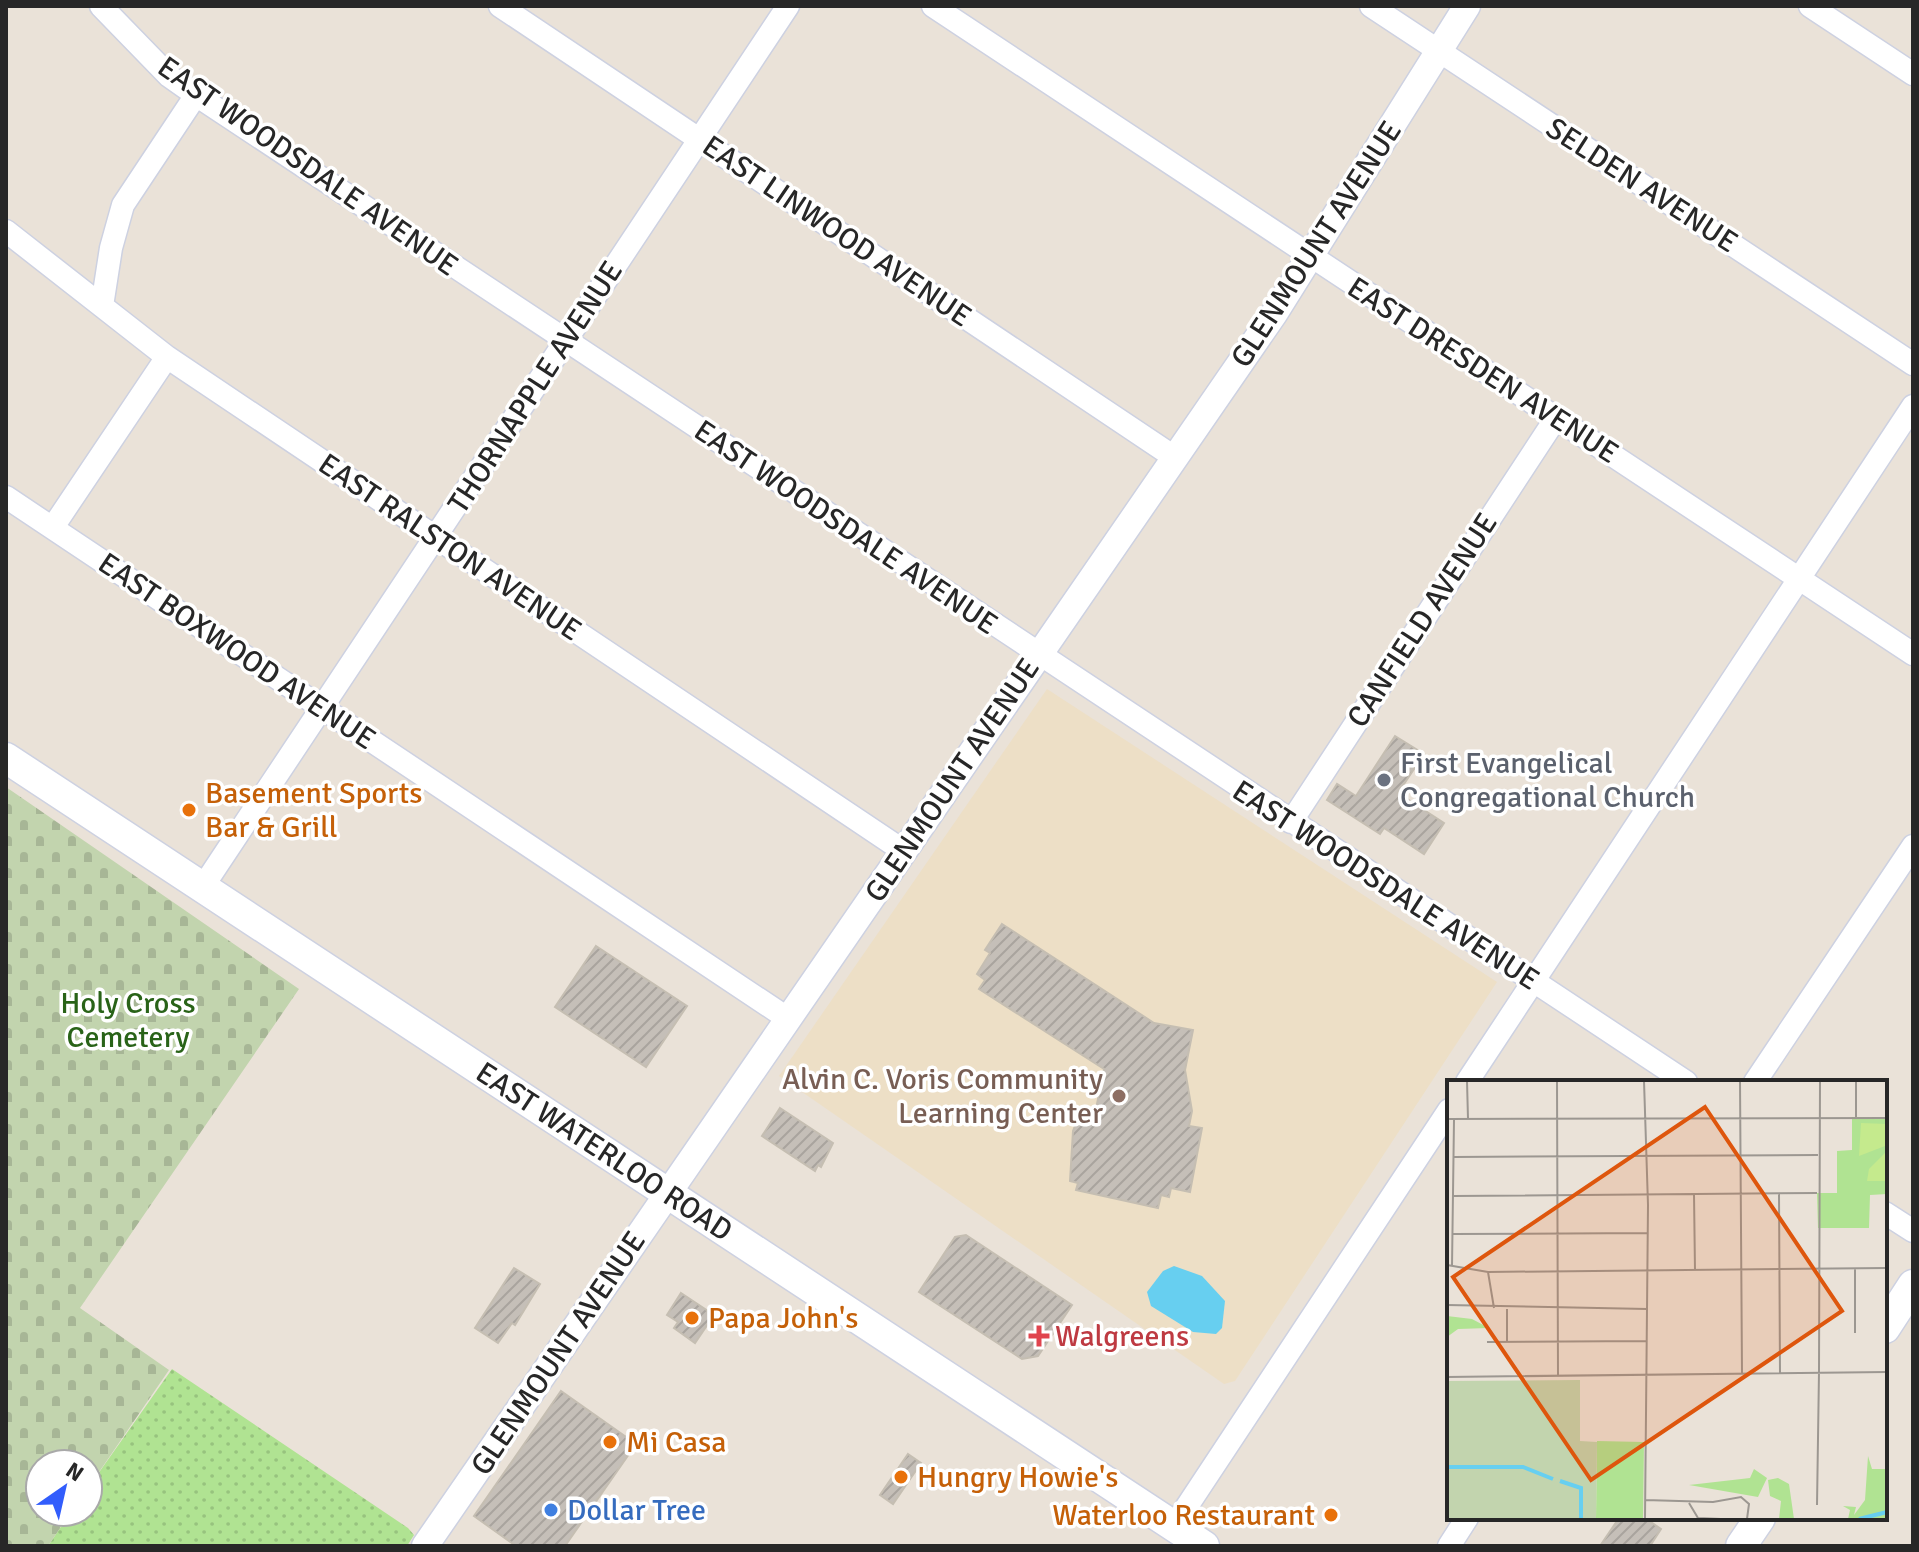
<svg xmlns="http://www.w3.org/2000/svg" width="1919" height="1552" viewBox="0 0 1919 1552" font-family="Signika,sans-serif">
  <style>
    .education { fill: #eddfc6 }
    .green { fill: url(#green-dots) }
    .cemetery { fill: url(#cemetery-stones) }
    .water { fill: #67cff0 }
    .building { fill: url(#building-hatch); stroke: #c5beb2; stroke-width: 2 }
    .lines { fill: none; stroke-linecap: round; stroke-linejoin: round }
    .minor-casing { stroke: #cdd1e1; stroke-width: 25 }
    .tertiary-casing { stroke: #cdd1e1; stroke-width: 29 }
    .secondary-casing { stroke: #cdd1e1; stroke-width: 33 }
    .minor { stroke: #fff; stroke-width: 22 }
    .tertiary { stroke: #fff; stroke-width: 26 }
    .secondary { stroke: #fff; stroke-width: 30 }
    .worship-dot { fill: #6b7280; stroke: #fff; stroke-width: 3 }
    .food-dot { fill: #e8710a; stroke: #fff; stroke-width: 3 }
    .education-dot { fill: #8d6e63; stroke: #fff; stroke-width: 3 }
    .health-dot { fill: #e0444e; stroke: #fff; stroke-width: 3 }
    .shop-dot { fill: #3f7fe0; stroke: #fff; stroke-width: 3 }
    .labels { text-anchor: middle; stroke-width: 7; stroke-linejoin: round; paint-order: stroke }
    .street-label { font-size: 30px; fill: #272727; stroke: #fff }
    .worship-label { font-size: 30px; fill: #5b616d; stroke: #fff; text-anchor: start }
    .food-label { font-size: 30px; fill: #c56008; stroke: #fff; text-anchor: start }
    .park-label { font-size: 30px; fill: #296318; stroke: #fff }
    .education-label { font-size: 30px; fill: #785e54; stroke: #fff; text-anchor: end }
    .health-label { font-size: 30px; fill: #be3a42; stroke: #fff; text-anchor: start }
    .shop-label { font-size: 30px; fill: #366cbe; stroke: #fff; text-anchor: start }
    .inset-river { fill: none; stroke: #67cff0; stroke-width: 4 }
    .inset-road { fill: none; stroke: #9c9791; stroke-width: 2 }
    .view { fill: #de560d; fill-opacity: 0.15; stroke: #de560d; stroke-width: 4 }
    .inset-edge { fill: none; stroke: #272727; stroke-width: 4 }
  </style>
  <defs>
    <pattern id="green-dots" width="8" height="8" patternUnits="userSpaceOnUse" patternTransform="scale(2)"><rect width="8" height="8" fill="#b0e392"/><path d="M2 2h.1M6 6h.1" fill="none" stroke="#97c37e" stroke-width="1.8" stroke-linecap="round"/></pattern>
    <pattern id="cemetery-stones" width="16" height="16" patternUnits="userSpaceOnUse" patternTransform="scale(2)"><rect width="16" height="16" fill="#c2d4ae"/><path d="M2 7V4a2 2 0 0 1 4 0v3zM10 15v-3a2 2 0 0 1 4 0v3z" fill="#a7b696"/></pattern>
    <pattern id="building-hatch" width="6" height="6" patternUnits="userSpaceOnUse" patternTransform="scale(2)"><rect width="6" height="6" fill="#c5bfb8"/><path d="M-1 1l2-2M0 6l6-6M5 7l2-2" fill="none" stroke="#a9a49e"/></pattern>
  </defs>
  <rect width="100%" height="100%" fill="#eae2d8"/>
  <path class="education" d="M1047 689 1497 982 1235 1381 1224 1384 779 1076Z"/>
  <path class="green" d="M172 1369 408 1528 414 1535 407 1546H48L71 1512H88V1488Z"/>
  <path class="cemetery" d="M6 787 299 989 80 1308 169 1370 88 1488V1464H40V1512H71L48 1546H6Z"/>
  <path class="water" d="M1174 1266 1202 1276 1225 1301 1222 1328 1216 1334 1193 1332 1151 1306 1147 1292 1163 1271Z"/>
  <path class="building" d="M1395 736 1424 754 1398 793 1444 823 1424 854 1384 828 1380 834 1327 800 1337 784 1356 796Z
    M1002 924 1154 1023 1193 1030 1185 1070 1192 1111 1189 1126 1202 1128 1190 1192 1171 1188 1169 1197 1161 1195 1158 1208 1076 1190 1078 1183 1070 1181 1073 1131 1079 1116 1094 1119 1104 1069 979 989 985 980 977 974 990 953 985 950Z
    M596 946 687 1006 646 1067 555 1007Z
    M780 1108 833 1143 821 1167 818 1165 815 1171 762 1136Z
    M966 1235 1072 1305 1038 1356 1022 1359 919 1292 955 1237Z
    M514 1268 540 1284 515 1325 512 1323 498 1343 475 1328Z
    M681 1293 714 1315 695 1343 674 1328 678 1322 667 1315Z
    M561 1391 636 1444 565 1546H516L474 1516Z
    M908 1454 921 1463 893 1504 880 1495Z
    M1619 1518H1645L1661 1529 1650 1546H1600Z"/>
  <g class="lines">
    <g class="minor-casing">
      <path id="minor" d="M101 6 169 76 196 95 1686 1082
        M500 6 1174 457
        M933 6 1913 654
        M1371 6 1913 364
        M1810 6 1913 74
        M6 231 167 357 902 850
        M102 306 111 248 123 205 196 95
        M6 497 787 1018
        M53 527 167 357
        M1291 822 1556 418
        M202 888 788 6
        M1467 1082 1913 406
        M1755 1082 1913 846
        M1885 1213 1913 1231
        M1174 1526 1449 1110
        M1449 1546 1467 1518"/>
    </g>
    <g class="tertiary-casing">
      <path id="tertiary" d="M425 1546 1274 314 1467 6"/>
    </g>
    <g class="secondary-casing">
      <g id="secondary">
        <path id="s1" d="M6 758 1204 1546"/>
        <path d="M1885 1328 1913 1285"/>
        <path d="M1741 1546 1760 1518"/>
      </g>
    </g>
    <use href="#minor" class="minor"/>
    <use href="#tertiary" class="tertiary"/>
    <use href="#secondary" class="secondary"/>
  </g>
  <circle class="worship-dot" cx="1384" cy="780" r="8"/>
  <g class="food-dot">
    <circle cx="189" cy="810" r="8"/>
    <circle cx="692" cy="1318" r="8"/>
    <circle cx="610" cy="1442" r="8"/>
    <circle cx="901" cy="1477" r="8"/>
    <circle cx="1331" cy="1515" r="8"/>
  </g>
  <circle class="education-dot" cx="1119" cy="1096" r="8"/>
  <path class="health-dot" d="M1035 1324h8v8h8v8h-8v8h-8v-8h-8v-8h8z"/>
  <circle class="shop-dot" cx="551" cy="1510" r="8"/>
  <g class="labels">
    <g class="street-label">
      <text transform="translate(308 166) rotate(35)" y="10">EAST WOODSDALE AVENUE</text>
      <text transform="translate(1642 185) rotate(33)" y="10">SELDEN AVENUE</text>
      <text transform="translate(837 231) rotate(34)" y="10">EAST LINWOOD AVENUE</text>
      <text transform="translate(1316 244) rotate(-57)" y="10">GLENMOUNT AVENUE</text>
      <text transform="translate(1483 370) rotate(33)" y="10">EAST DRESDEN AVENUE</text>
      <text transform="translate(535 387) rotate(-57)" y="10">THORNAPPLE AVENUE</text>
      <text transform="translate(846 527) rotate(34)" y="10">EAST WOODSDALE AVENUE</text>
      <text transform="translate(450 547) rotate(34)" y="10">EAST RALSTON AVENUE</text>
      <text transform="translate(1422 620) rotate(-57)" y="10">CANFIELD AVENUE</text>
      <text transform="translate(237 651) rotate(34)" y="10">EAST BOXWOOD AVENUE</text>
      <text transform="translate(952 780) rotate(-56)" y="10">GLENMOUNT AVENUE</text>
      <text transform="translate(1386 885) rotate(33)" y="10">EAST WOODSDALE AVENUE</text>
      <text dy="10" stroke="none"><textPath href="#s1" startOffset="716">EAST WATERLOO ROAD</textPath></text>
      <text transform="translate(558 1353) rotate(-56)" y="10">GLENMOUNT AVENUE</text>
    </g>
    <g class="worship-label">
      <text x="1400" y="773">First Evangelical<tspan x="1400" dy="34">Congregational Church</tspan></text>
    </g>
    <g class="food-label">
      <text x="205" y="803">Basement Sports<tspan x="205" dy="34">Bar &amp; Grill</tspan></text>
      <text x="708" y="1328">Papa John's</text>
      <text x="626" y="1452">Mi Casa</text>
      <text x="917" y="1487">Hungry Howie's</text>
      <text x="1315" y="1525" text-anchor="end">Waterloo Restaurant</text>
    </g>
    <g class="park-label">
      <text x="128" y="1013">Holy Cross<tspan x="128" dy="34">Cemetery</tspan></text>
    </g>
    <g class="education-label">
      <text x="1103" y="1089">Alvin C. Voris Community<tspan x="1103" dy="34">Learning Center</tspan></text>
    </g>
    <g class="health-label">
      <text x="1055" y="1346">Walgreens</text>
    </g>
    <g class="shop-label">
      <text x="567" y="1520">Dollar Tree</text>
    </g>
  </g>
  <g transform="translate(1447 1080)">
    <rect width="440" height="440" fill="#eae2d8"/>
    <path d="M405 37 440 38V114L423 115 422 148H371L370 113H390V71L405 70ZM150 361 197 362 196 439H149Z" fill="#b0e392"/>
    <path d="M0 236 25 239 42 248 11 249 0 257ZM421 376 425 389H440V439H401L403 430 396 426 409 427 407 435 418 420ZM307 389 320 398 311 417 242 405 303 398ZM331 398 342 404 347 439H332L334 421 323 416 321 400Z" fill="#b0e392"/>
    <path d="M133 300V361L150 362 149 439H0V301Z" fill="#c2d4ae"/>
    <path d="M414 43 440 44 438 66 412 76ZM440 71V101H420L422 89Z" fill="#c5ea8d"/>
    <path class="inset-river" d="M0 387H76L106 399M113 401 134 408V439M412 439 440 432"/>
    <path class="inset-road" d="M0 1H175M20 1 21 39M110 1 111 295M197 1 201 125 198 439M293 1 295 293M409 37V1M0 39 440 38M7 77 371 75M332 113 333 293M247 114 248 191M6 116 370 113M6 154 201 153M0 185 41 192 440 188M5 186 7 40M408 189V253M41 192 47 228M0 225 200 229M60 261V229M40 262 200 261M372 292 373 1M0 297 440 292M198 420 266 422 294 417 302 424 300 439M242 423 251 438 274 439M370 425 372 292"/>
    <path class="view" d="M258 27 395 231 144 400 6 197Z"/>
    <rect width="440" height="440" class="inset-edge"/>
  </g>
  <rect width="1919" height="1552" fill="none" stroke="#272727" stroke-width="16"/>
  <g transform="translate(64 1488) rotate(34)"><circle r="38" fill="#ffffff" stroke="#a9a9a9" stroke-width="2"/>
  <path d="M0-6L14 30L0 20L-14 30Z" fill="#325dfc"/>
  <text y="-12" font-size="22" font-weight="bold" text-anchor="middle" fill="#272727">N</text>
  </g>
</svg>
